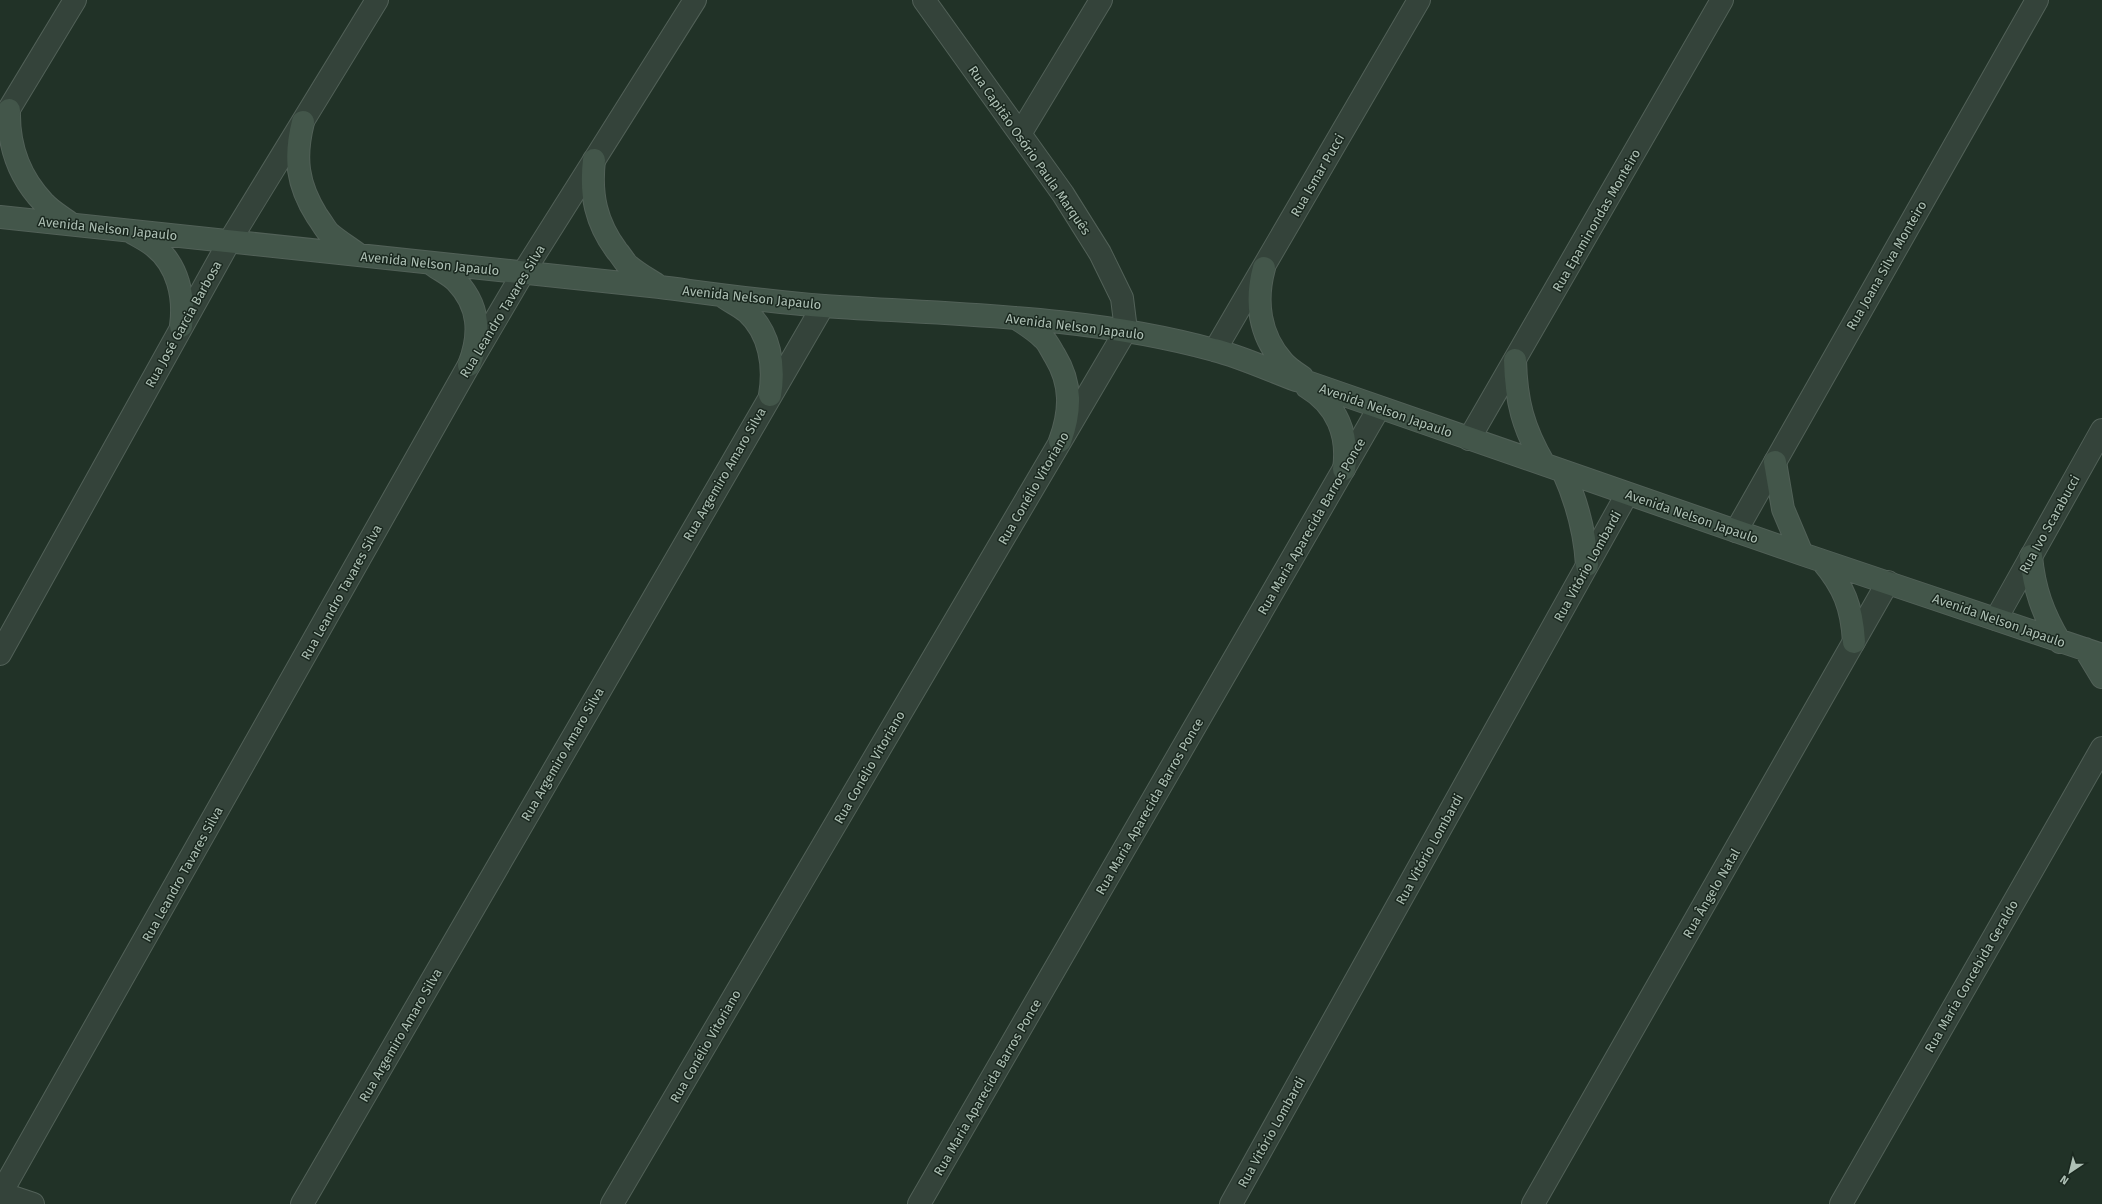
<svg xmlns="http://www.w3.org/2000/svg" width="2102" height="1204" viewBox="0 0 2102 1204" font-family="'Fira Sans',sans-serif">
  <style>
    .lines { fill: none; stroke-linecap: round; stroke-linejoin: round }
    .street-casing { stroke: #526158; stroke-width: 24 }
    .secondary-casing { stroke: #526158; stroke-width: 24 }
    .street { stroke: #34433a; stroke-width: 22 }
    .secondary { stroke: #43564a; stroke-width: 22 }
    .labels { text-anchor: middle; stroke-width: 3; stroke-linejoin: round; paint-order: stroke }
    .street-label { font-size: 13px; fill: #aec0b5; stroke: #1a281f }
  </style>
  <rect width="100%" height="100%" fill="#213227"/>
  <g class="lines">
    <g class="street-casing">
      <path id="street" d="M0 124 75 0
        M1020 134 1101 0
        M1215 350 1419 0
        M1469 439 1722 0
        M1736 531 2037 0
        M1996 619 2102 430
        M0 654 229 242 377 0
        M0 1193 33 1204
        M1 1193 469 365 523 273 695 0
        M302 1204 823 306
        M612 1204 1126 330 1122 298 1100 253 1063 194 924 0
        M919 1204 1379 408
        M1231 1204 1627 494
        M1533 1204 1888 582
        M1841 1204 2102 748"/>
    </g>
    <g class="secondary-casing">
      <path id="secondary" d="M9 110C8 146 19 177 44 203 51 211 62 217 71 224
        M303 122C294 158 297 184 317 216 321 221 325 229 329 233 338 241 350 248 359 255
        M594 160C590 195 596 223 617 251 621 255 624 262 629 266 637 273 648 279 657 285
        M0 217 660 287C714 294 769 302 824 306 954 315 1087 315 1214 350 1242 357 1269 370 1296 380L1310 383 1802 554 2102 655
        M133 233C140 237 148 241 154 246 178 265 185 297 181 326
        M433 265C440 270 450 275 456 281 480 306 481 334 469 365
        M1264 268C1255 301 1259 335 1283 362 1288 368 1296 373 1302 377
        M724 297C731 302 740 306 747 312 770 333 775 366 770 395
        M1016 318C1025 324 1035 330 1043 338 1048 342 1051 350 1055 356 1072 384 1071 411 1060 441
        M1515 360C1516 401 1523 428 1544 464
        M1307 387C1337 405 1349 435 1344 469
        M1775 462 1783 509 1802 554
        M1563 471C1577 502 1585 531 1587 565
        M2031 556C2034 589 2043 614 2060 642
        M1822 561C1844 587 1852 607 1854 642
        M2085 649 2102 677"/>
    </g>
    <use href="#street" class="street"/>
    <use href="#secondary" class="secondary"/>
  </g>
  <g class="labels">
    <g class="street-label">
      <text transform="translate(1030 150) rotate(55)" y="5">Rua Capitão Osório Paula Marquês</text>
      <text transform="translate(1317 175) rotate(-60)" y="5">Rua Ismar Pucci</text>
      <text transform="translate(1596 220) rotate(-60)" y="5">Rua Epaminondas Monteiro</text>
      <text transform="translate(108 228) rotate(6)" y="5">Avenida Nelson Japaulo</text>
      <text transform="translate(430 263) rotate(6)" y="5">Avenida Nelson Japaulo</text>
      <text transform="translate(1886 265) rotate(-60)" y="5">Rua Joana Silva Monteiro</text>
      <text transform="translate(752 297) rotate(6)" y="5">Avenida Nelson Japaulo</text>
      <text transform="translate(502 311) rotate(-59)" y="5">Rua Leandro Tavares Silva</text>
      <text transform="translate(183 324) rotate(-61)" y="5">Rua José Garcia Barbosa</text>
      <text transform="translate(1075 326) rotate(7)" y="5">Avenida Nelson Japaulo</text>
      <text transform="translate(1386 410) rotate(19)" y="5">Avenida Nelson Japaulo</text>
      <text transform="translate(724 474) rotate(-60)" y="5">Rua Argemiro Amaro Silva</text>
      <text transform="translate(1033 488) rotate(-60)" y="5">Rua Conélio Vitoriano</text>
      <text transform="translate(1692 516) rotate(19)" y="5">Avenida Nelson Japaulo</text>
      <text transform="translate(2049 524) rotate(-61)" y="5">Rua Ivo Scarabucci</text>
      <text transform="translate(1311 526) rotate(-60)" y="5">Rua Maria Aparecida Barros Ponce</text>
      <text transform="translate(1587 566) rotate(-61)" y="5">Rua Vitório Lombardi</text>
      <text transform="translate(341 592) rotate(-61)" y="5">Rua Leandro Tavares Silva</text>
      <text transform="translate(1999 620) rotate(19)" y="5">Avenida Nelson Japaulo</text>
      <text transform="translate(562 754) rotate(-60)" y="5">Rua Argemiro Amaro Silva</text>
      <text transform="translate(869 767) rotate(-60)" y="5">Rua Conélio Vitoriano</text>
      <text transform="translate(1149 806) rotate(-60)" y="5">Rua Maria Aparecida Barros Ponce</text>
      <text transform="translate(1429 849) rotate(-61)" y="5">Rua Vitório Lombardi</text>
      <text transform="translate(182 874) rotate(-61)" y="5">Rua Leandro Tavares Silva</text>
      <text transform="translate(1711 893) rotate(-60)" y="5">Rua Ângelo Natal</text>
      <text transform="translate(1971 976) rotate(-60)" y="5">Rua Maria Concebida Geraldo</text>
      <text transform="translate(400 1035) rotate(-60)" y="5">Rua Argemiro Amaro Silva</text>
      <text transform="translate(705 1046) rotate(-60)" y="5">Rua Conélio Vitoriano</text>
      <text transform="translate(987 1087) rotate(-60)" y="5">Rua Maria Aparecida Barros Ponce</text>
      <text transform="translate(1271 1132) rotate(-61)" y="5">Rua Vitório Lombardi</text>
    </g>
  </g>
  <g transform="translate(2070 1172) rotate(215)" stroke="#1a281f" stroke-width="3" paint-order="stroke">
  <path d="M0-3L7 15L0 10L-7 15Z" fill="#aec0b5"/>
  <text y="-6" font-size="11" font-weight="bold" text-anchor="middle" fill="#aec0b5">N</text>
  </g>
</svg>
